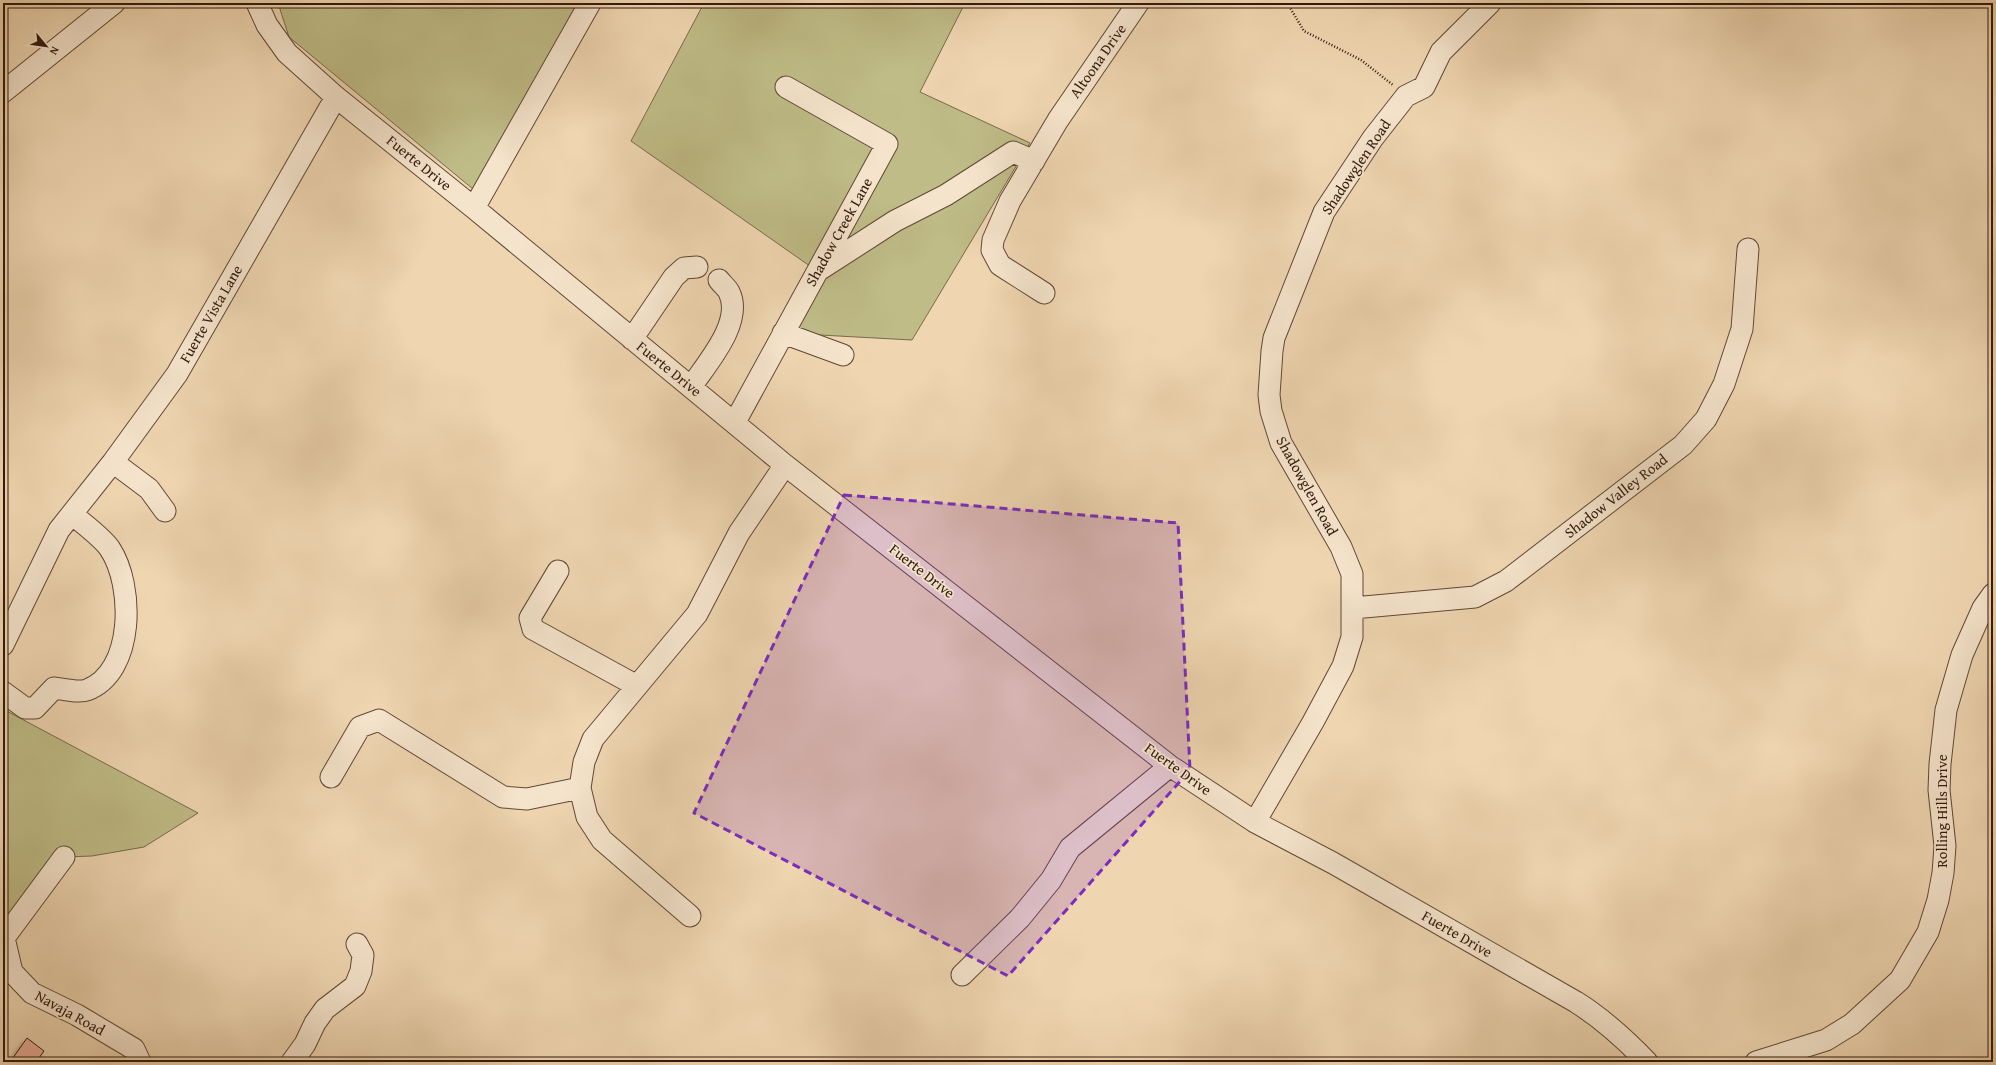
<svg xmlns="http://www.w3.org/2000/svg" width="1996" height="1065" viewBox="0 0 1996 1065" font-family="'Gentium Book Plus',serif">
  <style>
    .green { fill: #bfbc87; stroke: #786a4a }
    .building { fill: #e9af98; stroke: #32180d; filter: url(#shadow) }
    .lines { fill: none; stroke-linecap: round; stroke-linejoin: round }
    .minor-casing { stroke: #614836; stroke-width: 23 }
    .path { stroke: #32180d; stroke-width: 2.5; stroke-dasharray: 1 2; stroke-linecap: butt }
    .minor { stroke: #f5e4cc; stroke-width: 21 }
    .marked { fill: #7b2cbf; fill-opacity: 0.2; stroke: #7b2cbf; stroke-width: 3; stroke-dasharray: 8 5; stroke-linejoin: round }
    .labels { text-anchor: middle; stroke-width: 3.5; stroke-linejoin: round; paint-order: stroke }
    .street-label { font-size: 15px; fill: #32180d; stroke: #f5e4cc }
  </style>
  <defs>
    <filter id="shadow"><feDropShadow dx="-3.5" dy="3.5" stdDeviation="2" flood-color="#0004"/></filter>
  </defs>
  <rect width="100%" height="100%" fill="#efd6b1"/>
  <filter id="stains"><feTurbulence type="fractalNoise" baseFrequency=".005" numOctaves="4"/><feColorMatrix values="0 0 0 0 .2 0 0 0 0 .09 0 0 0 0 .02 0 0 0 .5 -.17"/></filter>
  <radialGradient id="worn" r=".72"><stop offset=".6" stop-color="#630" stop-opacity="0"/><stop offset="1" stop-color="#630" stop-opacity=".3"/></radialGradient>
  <path class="green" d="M278 3H566L580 11 479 194 289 37Z
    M704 3H965L920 92 1030 143 912 340 783 333 817 271 631 141Z
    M3 709 198 813 144 847 92 856 64 857 14 924 3 919Z"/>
  <path class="building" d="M27 1038 44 1051 36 1062H10Z"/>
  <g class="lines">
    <g class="minor-casing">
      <path id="minor" d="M257 3 267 25 287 53 336 97 474 208 785 465 1170 766 1255 822 1333 863 1576 1002C1603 1019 1625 1039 1647 1062
        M3 92 114 3
        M474 208 590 3
        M819 270 895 221 946 195 1013 152 1034 161
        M1044 293 1000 265 992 250 993 240 1010 201 1058 120 1138 3
        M783 333 843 355
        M632 339 674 277 684 268 697 267
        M691 387C707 363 744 322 729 292 727 288 722 284 719 280
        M735 422 887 144 786 87
        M165 511 149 489 113 462 177 374 336 97
        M558 571 530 618 533 629 637 686
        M1353 608 1475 597 1506 581 1683 445 1706 419 1724 384 1742 329 1748 249
        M3 645 59 530 113 462
        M3 692 25 708H35L54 688C63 689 79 693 87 690 135 672 134 585 110 549 103 538 82 523 72 514
        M331 777 360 727 379 720 503 797 527 799 580 788
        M1255 822 1313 722 1343 666 1352 637V574L1341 547 1281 443 1271 411 1269 395 1272 351 1274 338 1324 212 1373 138 1406 96 1424 87 1441 52 1490 3
        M64 857 4 938 12 972 32 993 77 1015 134 1049 140 1062
        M690 916 602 840 587 817 580 788 584 762 593 739 697 614 739 533 785 465
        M962 975 1020 918 1051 880 1070 848 1170 766
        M292 1062 305 1044 315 1023 325 1009 355 986 361 971 363 955 357 944
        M1756 1062 1826 1040 1852 1024 1900 980 1928 932 1938 900 1943 873 1945 846 1939 790 1940 764 1946 710 1962 655 1983 608 1993 594"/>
    </g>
    <path class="path" d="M1289 3V6L1304 31 1361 60 1393 85"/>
    <use href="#minor" class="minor"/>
  </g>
  <path class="marked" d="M844 495 1178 523 1190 770 1008 976 694 813Z"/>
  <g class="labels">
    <g class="street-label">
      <text transform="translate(1098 61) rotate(-55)" y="5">Altoona Drive</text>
      <text transform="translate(419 163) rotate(39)" y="5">Fuerte Drive</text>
      <text transform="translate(1356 167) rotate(-56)" y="5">Shadowglen Road</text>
      <text transform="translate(839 232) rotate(-61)" y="5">Shadow Creek Lane</text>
      <text transform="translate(211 314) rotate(-60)" y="5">Fuerte Vista Lane</text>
      <text transform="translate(669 369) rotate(39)" y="5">Fuerte Drive</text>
      <text transform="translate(1307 486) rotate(61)" y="5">Shadowglen Road</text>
      <text transform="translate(1616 496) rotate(-38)" y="5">Shadow Valley Road</text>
      <text transform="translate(922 571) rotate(38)" y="5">Fuerte Drive</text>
      <text transform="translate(1178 769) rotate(36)" y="5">Fuerte Drive</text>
      <text transform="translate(1942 811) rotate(-90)" y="5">Rolling Hills Drive</text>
      <text transform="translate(1457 934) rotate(30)" y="5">Fuerte Drive</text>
      <text transform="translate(70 1013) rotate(29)" y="5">Navaja Road</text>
    </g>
  </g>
  <rect width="1996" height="1065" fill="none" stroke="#efd6b1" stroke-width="16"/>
  <rect x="4" y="4" width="1988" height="1057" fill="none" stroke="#32180d" stroke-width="2"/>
  <rect x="8" y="8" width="1980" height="1049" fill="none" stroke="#32180d"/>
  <g transform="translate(46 46) rotate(119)" stroke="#f5e4cc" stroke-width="3" paint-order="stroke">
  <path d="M0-3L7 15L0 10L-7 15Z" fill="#32180d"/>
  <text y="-6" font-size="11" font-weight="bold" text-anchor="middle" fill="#32180d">N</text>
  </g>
  <rect width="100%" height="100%" filter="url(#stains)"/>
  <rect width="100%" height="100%" fill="url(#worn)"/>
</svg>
